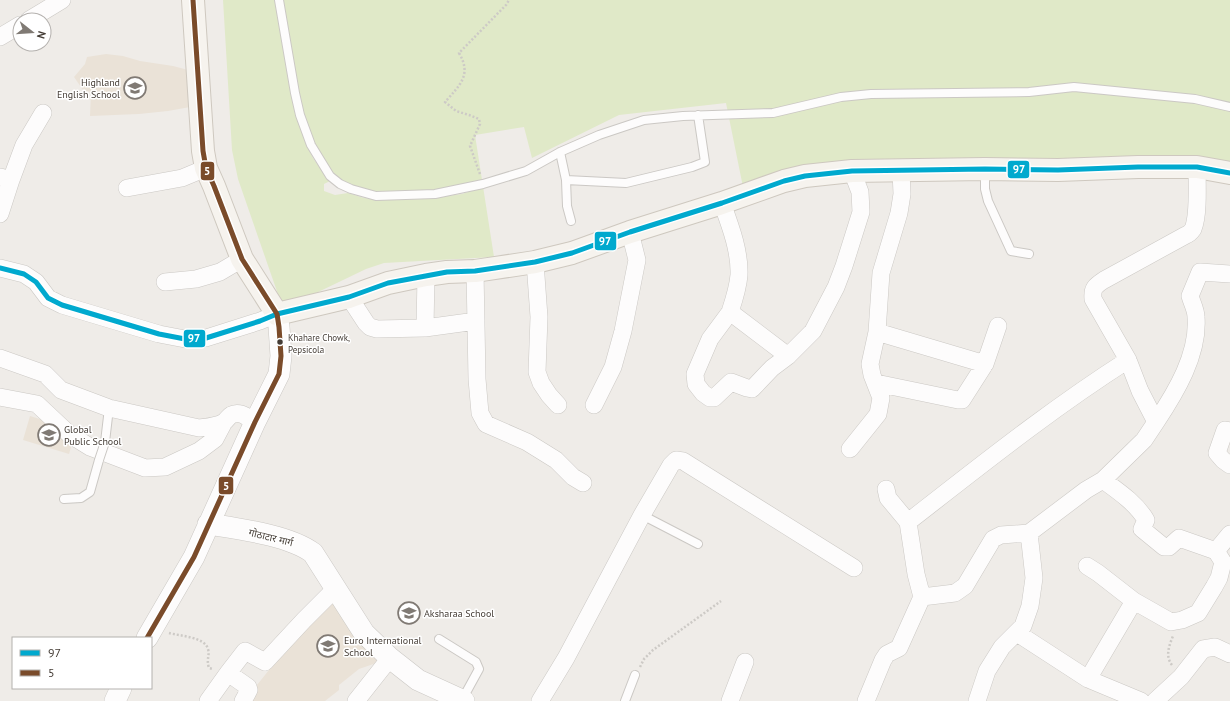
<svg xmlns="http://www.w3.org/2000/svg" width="1230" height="701" viewBox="0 0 1230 701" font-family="'PT Sans','Noto Sans Devanagari',sans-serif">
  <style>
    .education { fill: #eae2d7 }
    .green { fill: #e0e9c8 }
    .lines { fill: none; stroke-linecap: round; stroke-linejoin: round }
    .service-casing { stroke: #cbc8c4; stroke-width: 10 }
    .minor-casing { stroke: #cbc8c4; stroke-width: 18 }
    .tertiary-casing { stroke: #cbc8c4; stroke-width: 22 }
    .secondary-casing { stroke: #cec8bf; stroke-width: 24 }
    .path { stroke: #cdcac6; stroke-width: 2.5; stroke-dasharray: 2 2; stroke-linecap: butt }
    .service { stroke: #fdfcfc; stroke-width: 8 }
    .minor { stroke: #fdfcfc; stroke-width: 17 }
    .tertiary { stroke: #fdfcfc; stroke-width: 21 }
    .secondary { stroke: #f6f3ee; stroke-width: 22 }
    .service-bridge-casing { stroke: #cbc8c4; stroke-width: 10; stroke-linecap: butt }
    .service-bridge { stroke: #fdfcfc; stroke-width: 8 }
    .bus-1-casing { stroke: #fff; stroke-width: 8 }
    .bus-2-casing { stroke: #fff; stroke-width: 8 }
    .bus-1 { stroke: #00a9ce; stroke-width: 5 }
    .bus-2 { stroke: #7a4b2a; stroke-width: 5 }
    .bus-dot { fill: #443c35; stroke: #fff; stroke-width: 1.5 }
    .labels { text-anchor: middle; stroke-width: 3; stroke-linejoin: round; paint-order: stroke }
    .bus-label { font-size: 9px; fill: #443c35; stroke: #fff; text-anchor: start }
    .poi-label { font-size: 10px; fill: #443c35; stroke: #fff; text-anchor: start }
    .street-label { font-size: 10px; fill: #443c35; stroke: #fff }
    .line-badge { stroke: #fff; stroke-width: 1.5 }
    .badge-label { font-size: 11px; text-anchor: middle; font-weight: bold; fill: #fff }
  </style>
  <rect width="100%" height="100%" fill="#efece8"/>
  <path class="education" d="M106 54 123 56 140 61 173 66 188 70 190 107 168 111 139 114 90 116 91 92 83 90 74 77 85 64 87 57Z
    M30 416 76 430 69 454 23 440Z
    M333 600 382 661 359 669 339 685V690L325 701H246L249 695 309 620Z"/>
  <path class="green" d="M223 0H275C285 53 288 110 313 158 318 166 324 173 330 181L324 184V191L335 195 348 193 364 198 384 200 426 199 462 194 474 190 472 184C442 189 394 198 364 190 354 187 342 183 335 175 298 137 291 51 282 0H1230V165L743 187 726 103 619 115 532 158 524 127 475 135 494 257 384 263 366 269 314 294 281 303 238 179 232 150Z"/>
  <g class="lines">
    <g class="service-casing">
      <path id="service" d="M279 0 295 93 300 115 311 145 330 176 340 184 351 189 376 196 435 194 483 184 526 171 560 152 599 135 644 120 683 116 773 113 841 97 871 94 1029 92 1074 87 1195 99 1230 107
        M560 152 566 180 567 206 571 221
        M985 170V189L988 201 1011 251 1029 254
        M566 180 626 183 692 167 705 162 698 115
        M105 442 109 408
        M64 499 81 498 90 492 99 460
        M642 515 698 544
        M439 639 476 662 479 669 462 700
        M625 701 635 675"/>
    </g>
    <g class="minor-casing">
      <path id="minor" d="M29 20 62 0
        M0 37 20 25
        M11 180 24 145 43 113
        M127 188 182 178 206 168
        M722 203C730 225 740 251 739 275 738 288 734 300 730 312L788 356 772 368 752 389 747 388 731 382 714 398H710L703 393 696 384 695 374 710 339 730 312
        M0 214 11 180 0 177
        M535 262 539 317 537 372 541 383 549 395 558 405
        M0 268 24 274 36 282 48 298 62 305 159 334 185 339 206 338 260 321 277 314
        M475 271 477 379 480 413 486 424 527 442 556 460 573 477 583 483
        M165 282 196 279 220 272 242 259
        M349 297 366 323 370 327 377 329 425 328 426 275
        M425 328 476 321
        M877 332 985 364
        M788 356 813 331 836 287 844 266 861 212 860 192 852 171
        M0 358 45 374 61 390 109 408 199 428C207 427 218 426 224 422 227 420 229 416 231 415 240 410 248 418 255 422
        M876 383 958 400H962L985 364 998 326
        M0 397 37 404 69 434 90 447 145 468 165 467 199 451 215 439 224 422
        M594 405 613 367 623 331 637 260 630 232
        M1156 422C1176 392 1199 354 1196 317 1196 310 1192 303 1190 296L1200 272 1230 274
        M1230 431 1225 430 1217 453 1223 460 1230 465
        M850 449 878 414 881 398 872 375 870 364 877 332 881 273 899 213 902 194 901 171
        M908 522C980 466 1051 409 1128 360
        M1216 551 1230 534
        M1087 566 1098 573 1134 601
        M922 597 955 593 965 586 993 539 1001 535 1029 533 1086 490 1103 480 1144 440 1156 422 1140 391 1128 360 1093 299C1092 288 1095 286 1104 280L1186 235C1189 234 1191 232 1193 229 1199 215 1197 182 1197 167
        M1017 633 1088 679 1141 701
        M228 673 245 651 265 662 304 620 335 589
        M1088 679 1134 601 1171 622 1182 620 1198 613 1214 587 1219 578 1223 562 1216 551 1179 538 1169 547H1164L1142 529 1146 520C1136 503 1118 491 1103 480
        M208 701 228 673 248 687 249 690 243 701
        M356 701 390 658
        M540 701 566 658 642 515 671 465 676 460 683 461 854 568
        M730 701 745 662
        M866 701 883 660 887 654 899 648 922 597 916 574 908 522 888 498 886 489
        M977 701 987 671 1002 647 1023 626 1030 606 1034 578 1029 533
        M1155 701 1181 677 1203 649 1215 647 1230 654"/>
    </g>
    <g class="tertiary-casing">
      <path id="tertiary" d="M208 524C239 529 289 535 313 553L364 633 390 658 418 680 464 701
        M147 638 194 557 255 422 279 374 281 356 279 327 277 314
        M115 701 121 688"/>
    </g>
    <g class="secondary-casing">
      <path id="secondary" d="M193 0 203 151 206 168 214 186 242 259 277 314 349 297 388 283 426 275 447 272 475 271 535 262 572 253 630 232 722 203 784 181 805 176 852 171 985 169 1058 170 1138 167H1197L1230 173"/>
    </g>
    <path class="path" d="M480 174 470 146 480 124 479 119 469 115 456 111 445 102C460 85 472 75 459 53L506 5 509 0
      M169 633C180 636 205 637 208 649 210 656 206 659 209 668L213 669
      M1172 665C1165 656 1169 646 1173 636
      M640 667 644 659 653 650 721 601"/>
    <use href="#service" class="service"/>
    <use href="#minor" class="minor"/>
    <use href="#tertiary" class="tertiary"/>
    <use href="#secondary" class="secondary"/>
    <g class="service-bridge-casing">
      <path id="service-bridge" d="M99 460 105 442"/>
    </g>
    <use href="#service-bridge" class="service-bridge"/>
    <g class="bus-1-casing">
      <path id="bus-1" d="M0 268 24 274 36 282 48 298 62 305 159 334 185 339 206 338 260 321 277 314 349 297 388 283 447 272 475 271 535 262 572 253 630 232 722 203 784 181 805 176 852 171 985 169 1058 170 1138 167H1197L1230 173"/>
    </g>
    <g class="bus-2-casing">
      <path id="bus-2" d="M147 638 194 557 255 422 279 374 281 356 279 327 277 314 242 259 214 186 206 168 203 151 193 0"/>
    </g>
    <use href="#bus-1" class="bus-1"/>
    <use href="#bus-2" class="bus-2"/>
  </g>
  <defs>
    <g id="school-ring" transform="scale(1.15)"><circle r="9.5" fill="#fff" stroke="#807a74" stroke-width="1.5"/><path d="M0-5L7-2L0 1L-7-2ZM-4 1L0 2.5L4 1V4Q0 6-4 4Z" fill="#807a74"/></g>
  </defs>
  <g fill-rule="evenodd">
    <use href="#school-ring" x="135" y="88"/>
    <use href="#school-ring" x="49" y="435"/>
    <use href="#school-ring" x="409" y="613"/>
    <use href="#school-ring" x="328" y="646"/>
  </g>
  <circle class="bus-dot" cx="280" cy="342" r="3.5"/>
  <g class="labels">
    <g class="bus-label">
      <text x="288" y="341">Khahare Chowk,<tspan x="288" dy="12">Pepsicola</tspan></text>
    </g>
    <g class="poi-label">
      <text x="120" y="86" text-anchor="end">Highland<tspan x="120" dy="12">English School</tspan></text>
      <text x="64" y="433">Global<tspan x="64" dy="12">Public School</tspan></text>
      <text x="424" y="617">Aksharaa School</text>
      <text x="344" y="644">Euro International<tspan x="344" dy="12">School</tspan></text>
    </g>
    <g class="street-label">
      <text transform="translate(271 537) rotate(14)" y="4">गोठाटार मार्ग</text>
    </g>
  </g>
  <g class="line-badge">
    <rect x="1007" y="160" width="23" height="19" rx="4" fill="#00a9ce"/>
    <rect x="200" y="161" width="15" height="20" rx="4" fill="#7a4b2a"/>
    <rect x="594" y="231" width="23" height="20" rx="4" fill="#00a9ce"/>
    <rect x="183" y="329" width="23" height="19" rx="4" fill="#00a9ce"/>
    <rect x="218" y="476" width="16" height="19" rx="4" fill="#7a4b2a"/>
  </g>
  <g class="badge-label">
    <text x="1019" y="173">97</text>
    <text x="207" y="175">5</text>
    <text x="605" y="245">97</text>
    <text x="194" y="342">97</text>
    <text x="226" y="490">5</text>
  </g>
  <rect x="12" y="637" width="140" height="52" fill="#ffffff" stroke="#b4b1ae"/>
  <rect x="20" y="650" width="20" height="6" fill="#00a9ce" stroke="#b4b1ae"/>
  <text x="48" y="657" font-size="12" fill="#443c35">97</text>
  <rect x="20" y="670" width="20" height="6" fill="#7a4b2a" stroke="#b4b1ae"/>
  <text x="48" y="677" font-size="12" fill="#443c35">5</text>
  <g transform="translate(32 32) rotate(107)"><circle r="19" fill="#ffffff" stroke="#b4b1ae"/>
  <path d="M0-3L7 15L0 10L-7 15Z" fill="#807a74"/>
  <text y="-6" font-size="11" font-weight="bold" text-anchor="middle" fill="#443c35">N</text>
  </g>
</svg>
